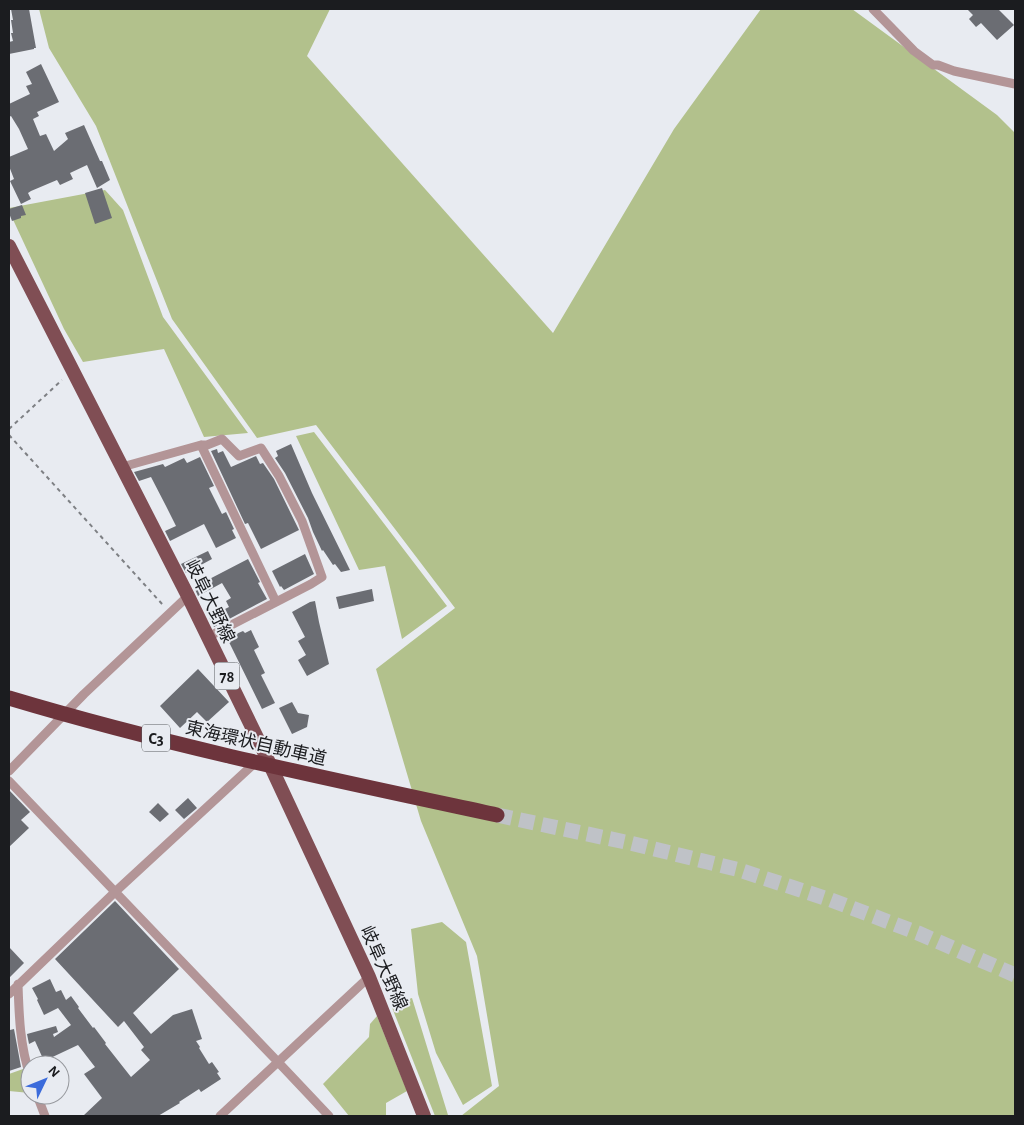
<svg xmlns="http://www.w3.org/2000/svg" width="1024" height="1125" viewBox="0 0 1024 1125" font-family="'Alegreya Sans','Noto Sans JP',sans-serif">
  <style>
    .green { fill: #b2c18c }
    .building { fill: #6b6d73 }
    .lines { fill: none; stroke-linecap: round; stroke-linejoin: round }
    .motorway-tunnel { stroke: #bfc2c7; stroke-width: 15; stroke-dasharray: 15 8; stroke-linecap: butt }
    .path { stroke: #7e8084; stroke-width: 2; stroke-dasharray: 4 4; stroke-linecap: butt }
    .minor { stroke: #b39597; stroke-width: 9 }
    .primary { stroke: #804e54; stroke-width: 14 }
    .motorway { stroke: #6d343c; stroke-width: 15 }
    .labels { text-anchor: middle; stroke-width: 4; stroke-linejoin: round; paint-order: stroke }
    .shield { fill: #e8ebf1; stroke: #585a5e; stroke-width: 1 }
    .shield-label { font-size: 16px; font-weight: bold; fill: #1b1c1f }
    .street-label { font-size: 18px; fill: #1b1c1f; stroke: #e8ebf1 }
  </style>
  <rect width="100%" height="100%" fill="#e8ebf1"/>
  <path class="green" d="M39 9H330L307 56 553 333 674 129 761 9H852L997 115 1015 133V1116H461L499 1086 477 956 421 821 376 669 455 608 316 425 257 438 172 319 96 126 49 48Z
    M105 190 123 210 163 317 248 433 204 437 164 349 83 362 64 329 9 211V208Z
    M314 432 447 606 402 639 385 566 359 570 296 436Z
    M442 922 466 942 492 1086 463 1105 436 1053 418 994 411 929Z
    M412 998 448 1115 446 1116H435L391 1005Z
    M377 1016 407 1091 386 1103V1116H349L323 1084 369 1037 370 1024Z
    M23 1069 30 1085V1093L9 1091V1074Z"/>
  <path class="building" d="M11 9H29L36 48H34V49L9 54V42L13 41 11 33H13L11 20H13Z
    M967 9H998L1014 25 997 40 981 23 976 27 969 19 973 15Z
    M41 64 59 102 37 112 39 116 33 119 40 136 46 134 54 151 68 139 65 133 84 125 100 161H102L110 180 97 188 87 165 70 173 73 179 60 185 57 180 31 191 28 193 31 199 21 204 10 181 14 179 9 166V157L28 149 19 129 11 116 9 117V104L30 94 26 86 32 84 26 72Z
    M102 188 112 218 95 224 85 193Z
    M22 205 26 215 21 216V218L12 221 9 213V209Z
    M291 444 312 493 350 570 341 572 335 564 333 565 323 550 322 551 313 532 308 518 285 473 275 458 278 456 276 451Z
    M217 449 218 453 223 451 231 467 256 456 260 464 263 463 274 479 299 530 261 549 248 523 245 524 211 451Z
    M200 457 214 486 209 488 222 514 226 512 234 529 232 530 236 538 216 548 204 524 170 541 165 531 176 526 166 506 151 477 139 481 134 472 163 464 165 467 184 458 187 463Z
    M208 551 212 559 186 573 181 564Z
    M305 554 314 574 284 590 281 586 280 587 272 571Z
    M248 559 260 582 258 583 267 599 214 627 209 617 229 607 226 601 231 598 222 583 198 596 194 587Z
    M372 589 374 601 339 609 336 597Z
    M315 601 319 622 329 664 307 676 298 660 306 655 298 641 305 637 292 612 310 602Z
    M251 630 259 647 254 650 265 673 261 675 275 703 262 709 227 638 243 631 245 633Z
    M198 669 229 702 207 722 197 712 180 728 160 706Z
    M292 702 298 713 309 715 307 727 292 734 279 708Z
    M9 790 30 812 21 820 29 828 9 847Z
    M188 798 197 808 184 819 175 810Z
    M158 803 169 814 160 822 149 812Z
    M115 901 179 969 133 1013 151 1034 173 1015 192 1009 202 1039 196 1041 200 1047 199 1048 209 1064 212 1062 219 1072 217 1073 221 1079 201 1092 199 1089 179 1102 180 1103 158 1116H83L102 1098 84 1074 95 1067 78 1045 44 1061 35 1041 29 1044 27 1034 56 1026 58 1032 53 1034 54 1037 71 1025 58 1008 44 1015 37 1000 38 999 32 988 50 979 56 992 61 990 66 1000 71 996 79 1007 78 1008 93 1028 94 1027 106 1043 105 1044 131 1077 150 1060 141 1050 144 1047 124 1021 118 1027 55 959Z
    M9 947 24 963 9 978Z
    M9 1027 10 1030 14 1029 21 1067 9 1071Z"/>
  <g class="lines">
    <path class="motorway-tunnel" d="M497 815 630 843 736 869 831 900 918 933 1015 975"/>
    <path class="path" d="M9 429 62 380
      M9 435 163 605"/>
    <path class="minor" d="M873 9 914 51 933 65H938L954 71 1015 84
      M201 445 276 602
      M122 467 201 445H207L222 439 239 456 261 448 279 476 302 521 322 577 311 584 208 637
      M9 771 84 694 188 596
      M9 781 278 1062 329 1116
      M18 984C19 1015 20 1047 30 1075
      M9 994 115 892 257 761
      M37 1095 45 1116
      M220 1116 369 977"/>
    <path class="primary" d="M9 246 188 596 265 754 369 977 424 1116"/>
    <path class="motorway" d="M9 698C169 746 334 780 497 815"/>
  </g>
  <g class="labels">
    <g class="shield">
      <rect x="214.5" y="662.5" width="25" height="27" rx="4"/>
      <rect x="142" y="724.5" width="28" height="27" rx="4"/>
    </g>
    <g class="shield-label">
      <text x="227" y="682">78</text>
      <text x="156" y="744">C3</text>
    </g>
    <g class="street-label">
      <text transform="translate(210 601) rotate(64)" y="6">岐阜大野線</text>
      <text transform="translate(256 743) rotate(13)" y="6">東海環状自動車道</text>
      <text transform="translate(384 968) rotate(66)" y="6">岐阜大野線</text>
    </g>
  </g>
  <rect width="1024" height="1125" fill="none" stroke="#1b1c1f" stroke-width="20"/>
  <g transform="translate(45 1080) rotate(47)"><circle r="24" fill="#e8ebf1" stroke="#96989d"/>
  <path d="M0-4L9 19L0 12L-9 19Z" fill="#3b6bdb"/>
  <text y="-8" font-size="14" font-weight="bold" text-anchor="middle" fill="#1b1c1f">N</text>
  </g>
</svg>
